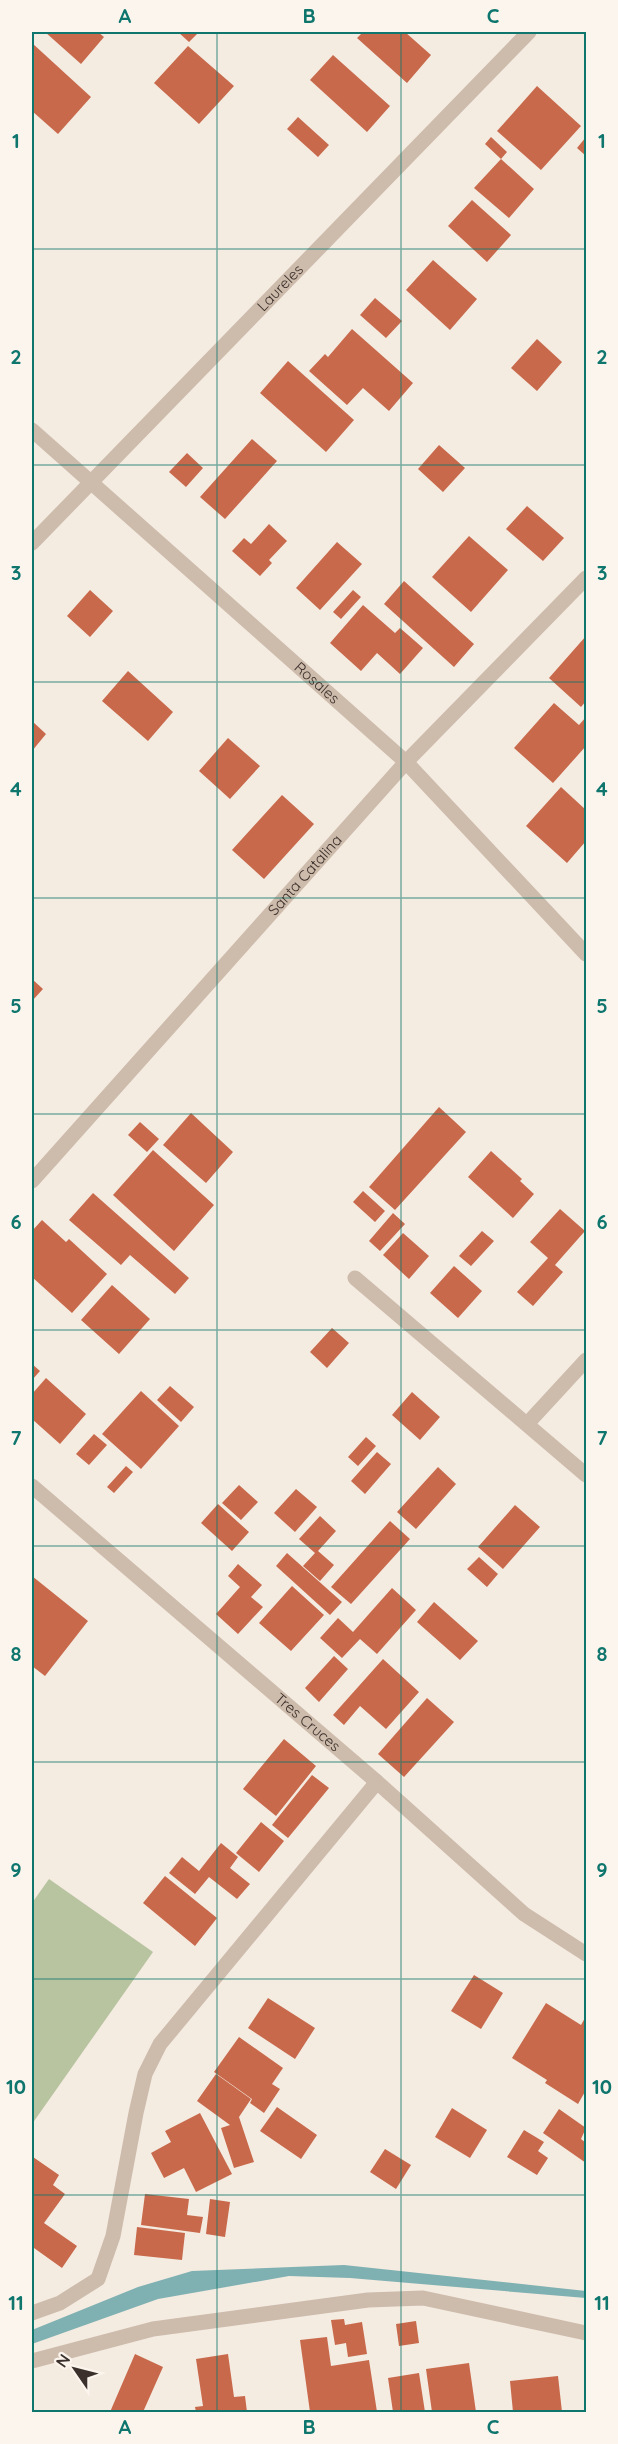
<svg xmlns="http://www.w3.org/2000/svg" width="618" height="2444" viewBox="0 0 618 2444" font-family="Quicksand,sans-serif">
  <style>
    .green { fill: #b8c4a0 }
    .water { fill: #7fb0b2 }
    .building { fill: #c8694b }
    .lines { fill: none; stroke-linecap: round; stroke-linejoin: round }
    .minor { stroke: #cdbbac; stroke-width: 15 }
    .grid { fill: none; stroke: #0f766e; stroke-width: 1.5; stroke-opacity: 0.55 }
    .labels { text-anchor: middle; stroke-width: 5; stroke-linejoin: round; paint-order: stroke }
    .street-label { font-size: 15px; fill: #3b302b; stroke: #fbf5ee }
    .neatline { fill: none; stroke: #0f766e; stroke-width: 2 }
    .grid-label { font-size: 20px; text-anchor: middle; font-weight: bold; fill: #0f766e }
  </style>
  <rect width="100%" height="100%" fill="#f4ebe1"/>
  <path class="green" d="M49 1879 153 1952 32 2124V1903Z"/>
  <path class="water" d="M344 2265 586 2291V2298L350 2278 289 2276 158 2299 32 2344V2330L138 2287 192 2271Z"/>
  <path class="building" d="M45 32H98L104 37 81 64Z
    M178 32H199L189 42Z
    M363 32H405L431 55 407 83 357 38Z
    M32 43 91 97 58 134 32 111Z
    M188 46 234 86 199 124 154 83Z
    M333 55 390 106 367 132 310 80Z
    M537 86 581 126 541 170 497 131Z
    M298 117 329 145 318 157 287 129Z
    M491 137 507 152 501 159 485 144Z
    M586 137V156L577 148Z
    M501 159 534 189 509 218 474 188Z
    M472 200 511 235 487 262 448 226Z
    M433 260 477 299 450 330 406 290Z
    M375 298 402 321 386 338 360 315Z
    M352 329 413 383 389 411 363 388 347 405 309 371 325 354 328 357Z
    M537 339 562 362 537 391 511 368Z
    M288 361 354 420 326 452 260 393Z
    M252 439 277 461 225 519 200 497Z
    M439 445 465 468 443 492 418 469Z
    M187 453 203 468 186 487 169 472Z
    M527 506 564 538 543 561 506 529Z
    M269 524 287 541 269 560 272 563 260 576 232 551 244 538 251 544Z
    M469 536 508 570 471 612 432 577Z
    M337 542 362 564 320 610 296 588Z
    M404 581 474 644 454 667 384 604Z
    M90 590 113 611 90 637 67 616Z
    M353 590 361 597 341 619 333 612Z
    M363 605 395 633 400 628 423 648 400 674 377 653 361 671 330 643Z
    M586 636V701L581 707 549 678Z
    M128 671 173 712 148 741 102 701Z
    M554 703 579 725 586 717V746L553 783 514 748Z
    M32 721 46 734 32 751Z
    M228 738 260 766 230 799 199 771Z
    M561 787 586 810V841L567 863 526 826Z
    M282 795 314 824 264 879 232 850Z
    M32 979 43 989 32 1001Z
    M439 1107 466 1132 395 1210 369 1187Z
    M191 1113 233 1152 206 1183 163 1145Z
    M140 1122 159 1139 147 1152 128 1135Z
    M153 1150 214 1205 174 1251 113 1195Z
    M491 1151 522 1179 520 1181 534 1194 513 1218 468 1177Z
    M363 1191 385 1211 375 1222 353 1202Z
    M93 1193 189 1278 175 1294 130 1255 121 1265 69 1220Z
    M560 1209 585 1231 555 1265 563 1272 533 1306 517 1292 548 1258 530 1242Z
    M393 1213 405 1224 380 1251 369 1241Z
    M42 1220 66 1242 69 1239 107 1274 72 1313 32 1277V1231Z
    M482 1231 494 1241 471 1266 459 1256Z
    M403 1233 429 1256 409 1279 383 1255Z
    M454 1266 482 1291 458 1318 430 1293Z
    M112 1285 150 1319 119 1354 81 1320Z
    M332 1328 349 1343 327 1368 310 1352Z
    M32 1364 40 1371 32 1380Z
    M46 1378 86 1414 60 1444 32 1419V1394Z
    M170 1386 194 1407 181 1422 157 1400Z
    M141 1391 179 1426 141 1469 102 1434Z
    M412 1392 440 1417 420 1440 392 1415Z
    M94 1434 107 1445 89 1465 76 1454Z
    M366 1437 376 1446 358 1466 348 1457Z
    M377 1452 391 1464 365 1494 351 1481Z
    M126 1466 133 1472 114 1493 107 1487Z
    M438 1467 456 1484 416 1529 397 1512Z
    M239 1485 258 1502 241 1520 222 1503Z
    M296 1489 317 1507 295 1532 274 1513Z
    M218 1504 249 1532 232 1551 201 1523Z
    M515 1505 540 1527 503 1569 478 1547Z
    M320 1516 336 1531 318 1551 334 1565 320 1581 303 1566 315 1553 299 1539Z
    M390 1521 410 1539 351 1604 331 1587Z
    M287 1553 342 1602 330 1615 276 1566Z
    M479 1557 498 1574 487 1587 467 1569Z
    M238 1564 262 1585 251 1597 263 1607 238 1634 216 1614 240 1587 228 1576Z
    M32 1576 88 1621 45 1676 32 1666Z
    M292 1586 324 1615 291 1651 259 1623Z
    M392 1588 416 1610 377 1654 360 1639 342 1658 320 1638 338 1618 353 1632Z
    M434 1602 478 1641 460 1660 417 1622Z
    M334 1656 348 1669 319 1702 305 1688Z
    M383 1659 419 1692 386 1729 360 1706 344 1725 333 1715Z
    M427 1698 454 1722 404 1777 378 1754Z
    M284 1739 316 1766 276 1816 243 1789Z
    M312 1775 329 1788 288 1838 272 1825Z
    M261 1822 284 1841 259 1872 236 1853Z
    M221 1843 238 1857 230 1868 250 1884 237 1899 209 1877 195 1894 169 1873 182 1857 199 1871Z
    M165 1876 217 1918 195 1946 143 1903Z
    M474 1975 503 1993 481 2029 451 2011Z
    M268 1998 315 2028 295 2059 248 2028Z
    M546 2003 581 2025 586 2016V2090L578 2104 545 2083 547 2080 512 2058Z
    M239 2037 283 2068 272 2084 280 2089 264 2113 250 2103 252 2099 214 2072Z
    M216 2074 251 2099 239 2117 254 2162 234 2168 221 2128 230 2125 197 2101Z
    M277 2107 317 2135 301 2159 260 2131Z
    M452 2108 487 2130 470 2158 435 2137Z
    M559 2109 586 2128 581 2139 586 2143V2163L543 2133Z
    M200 2113 232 2174 196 2192 184 2168 164 2178 151 2153 171 2142 165 2131Z
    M524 2130 544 2142 538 2151 548 2158 537 2175 507 2157Z
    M385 2149 411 2165 396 2189 370 2172Z
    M33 2157 59 2175 53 2185 65 2194 44 2223 77 2246 62 2268 34 2248 32 2251V2160Z
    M145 2194 189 2199 187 2215 203 2217 200 2233 141 2225Z
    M210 2199 230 2202 225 2237 206 2234Z
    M137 2227 185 2233 182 2260 134 2255Z
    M344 2319 345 2325 362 2322 367 2354 348 2357 346 2343 335 2345 331 2320Z
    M416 2321 419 2343 399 2346 396 2324Z
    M327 2337 331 2366 369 2360 377 2412H310L300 2340Z
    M135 2354 163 2367 143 2412H110Z
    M228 2354 234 2397 245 2396 247 2412H196L195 2407 203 2406 196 2359Z
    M469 2363 476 2412H432L426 2369Z
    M419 2373 425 2412H393L388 2378Z
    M558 2376 562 2412H513L510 2381Z"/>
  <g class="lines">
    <g class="minor">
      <path id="s1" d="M32 430 406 762 586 954"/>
      <path id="s2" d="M32 543 529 32"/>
      <path id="s3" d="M32 1181 406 762 586 578"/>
      <path d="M355 1278 586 1475"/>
      <path d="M527 1424 586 1360"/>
      <path id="s4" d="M32 1486 377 1782 524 1914 586 1954"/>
      <path d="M32 2313 60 2303 98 2279 113 2236 136 2113 145 2074 160 2044 377 1782"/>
      <path d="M32 2361 153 2329 368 2300 423 2298 586 2333"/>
    </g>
  </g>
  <path class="grid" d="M217 32V2412M401 32V2412M32 249H586M32 465H586M32 682H586M32 898H586M32 1114H586M32 1330H586M32 1546H586M32 1762H586M32 1979H586M32 2195H586"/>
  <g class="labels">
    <g class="street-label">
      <text dy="5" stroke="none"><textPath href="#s2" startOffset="356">Laureles</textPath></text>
      <text dy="5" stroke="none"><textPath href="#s1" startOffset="381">Rosales</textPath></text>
      <text dy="5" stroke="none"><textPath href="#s3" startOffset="410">Santa Catalina</textPath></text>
      <text dy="5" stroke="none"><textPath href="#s4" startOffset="363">Tres Cruces</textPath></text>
    </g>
  </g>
  <rect width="618" height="2444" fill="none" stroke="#fbf5ee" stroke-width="66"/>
  <g transform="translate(75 2369) rotate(305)" stroke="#fbf5ee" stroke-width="4.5" paint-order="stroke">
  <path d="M0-4.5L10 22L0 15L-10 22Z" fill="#3b302b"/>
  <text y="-9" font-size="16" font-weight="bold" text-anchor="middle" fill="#3b302b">N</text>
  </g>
  <rect x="33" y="33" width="552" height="2378" class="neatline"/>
  <g class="grid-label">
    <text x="125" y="23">A</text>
    <text x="309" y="23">B</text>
    <text x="493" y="23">C</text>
    <text x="16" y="148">1</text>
    <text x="602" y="148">1</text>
    <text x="16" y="364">2</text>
    <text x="602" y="364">2</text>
    <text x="16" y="580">3</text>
    <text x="602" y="580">3</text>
    <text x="16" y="796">4</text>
    <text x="602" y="796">4</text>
    <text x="16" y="1013">5</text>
    <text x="602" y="1013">5</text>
    <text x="16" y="1229">6</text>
    <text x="602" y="1229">6</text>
    <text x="16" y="1445">7</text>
    <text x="602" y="1445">7</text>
    <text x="16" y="1661">8</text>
    <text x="602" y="1661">8</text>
    <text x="16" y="1877">9</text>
    <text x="602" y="1877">9</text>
    <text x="16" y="2094">10</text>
    <text x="602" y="2094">10</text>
    <text x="16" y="2310">11</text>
    <text x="602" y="2310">11</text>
    <text x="125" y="2434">A</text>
    <text x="309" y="2434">B</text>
    <text x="493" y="2434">C</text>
  </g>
</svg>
